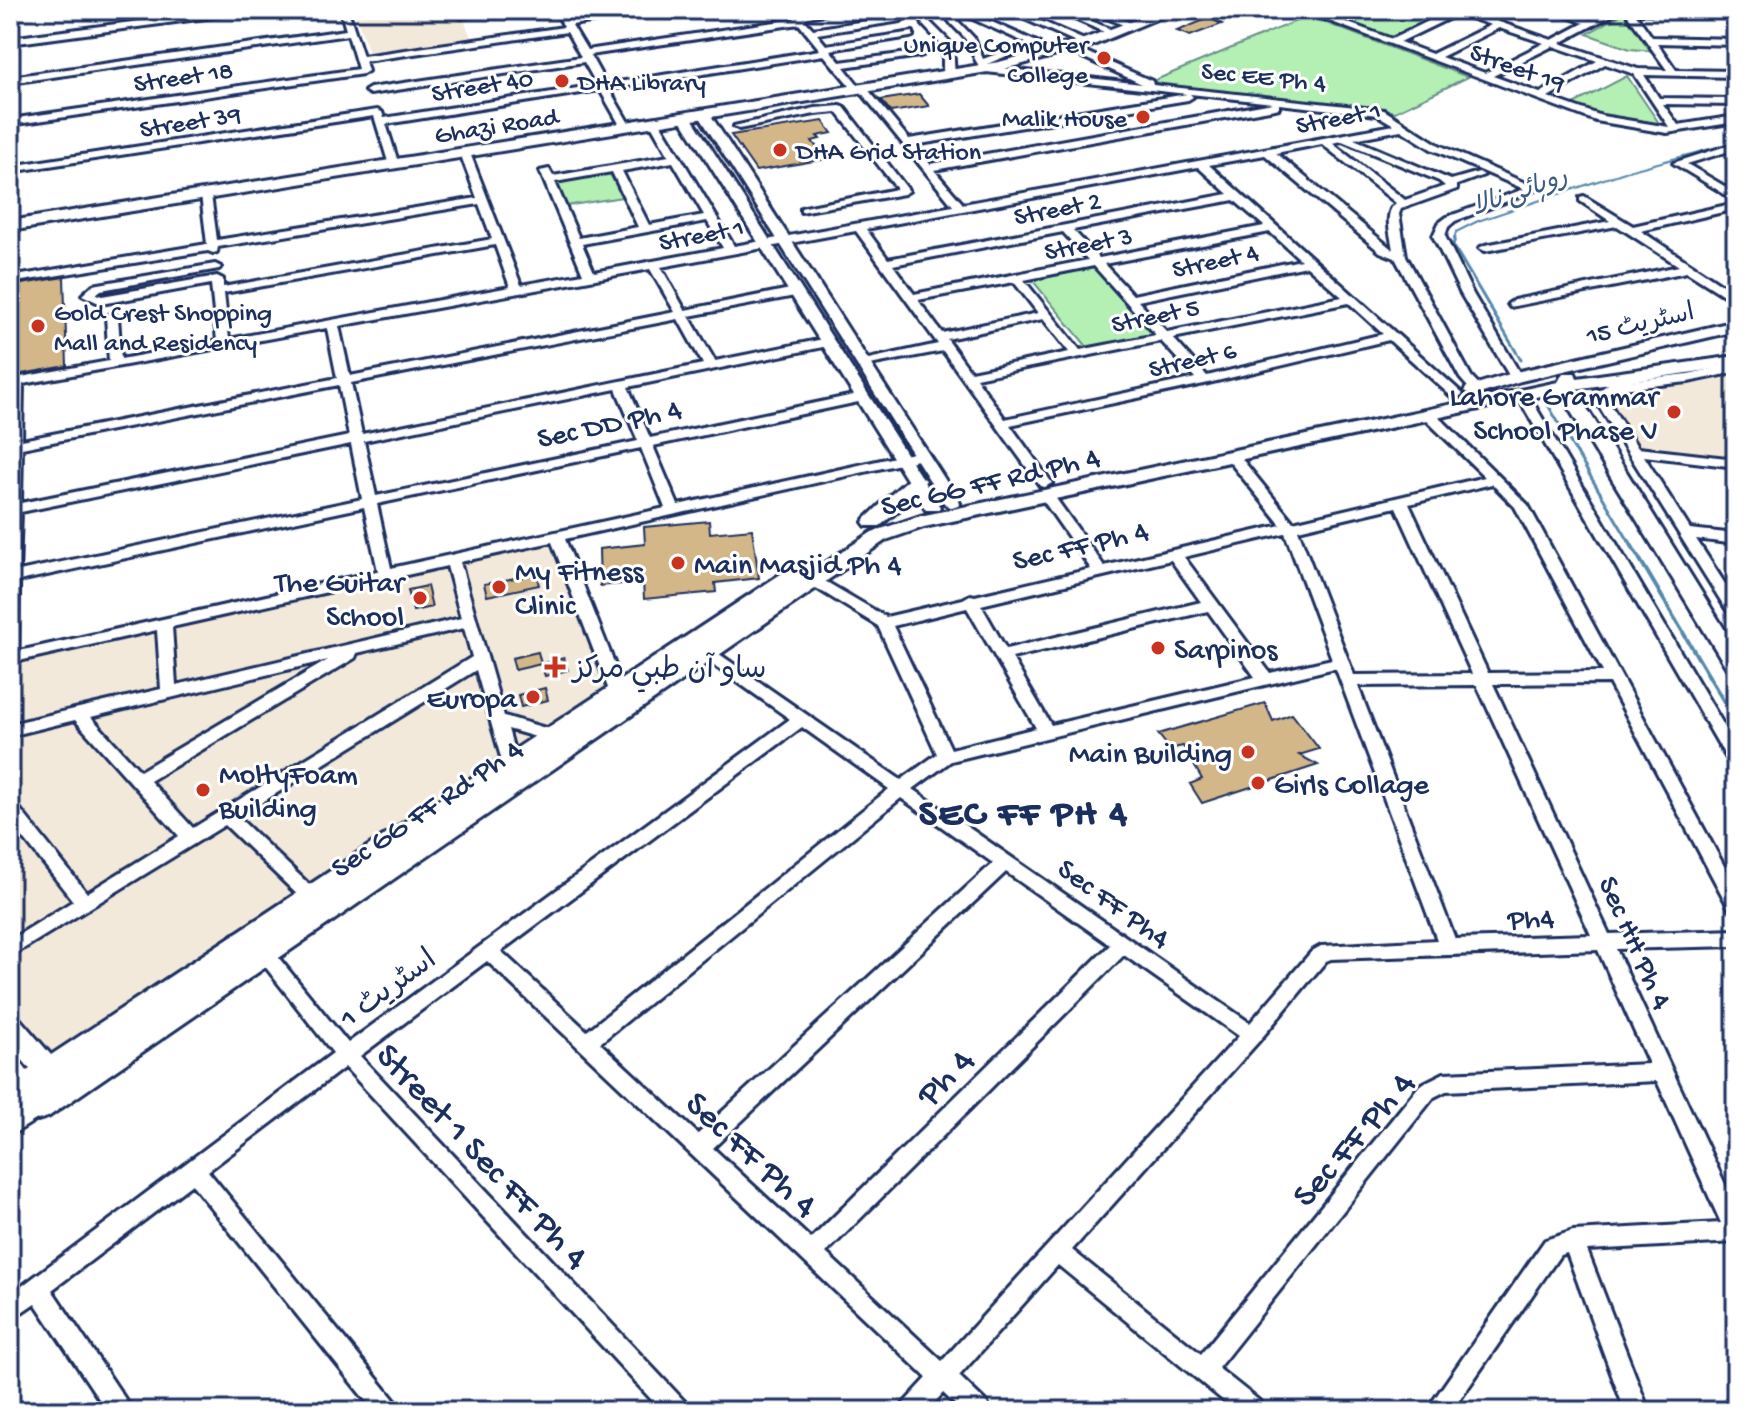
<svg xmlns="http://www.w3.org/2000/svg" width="1746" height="1421" viewBox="0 0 1746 1421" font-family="'Gochi Hand','Playpen Sans Arabic',sans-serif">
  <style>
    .built { fill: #f2e9db }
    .green { fill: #b4efb4; stroke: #688f89; stroke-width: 2 }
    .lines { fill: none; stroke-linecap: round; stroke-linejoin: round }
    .stream-far2 { stroke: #5688ab; stroke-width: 2 }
    .stream-far1 { stroke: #5688ab; stroke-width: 3 }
    .stream { stroke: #5688ab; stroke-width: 4 }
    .building { fill: #d4b788; stroke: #1b2f5e; stroke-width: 2 }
    .minor-casing { stroke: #1b2f5e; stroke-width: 6 }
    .tertiary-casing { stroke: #1b2f5e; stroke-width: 6 }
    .secondary-casing { stroke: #1b2f5e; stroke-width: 6 }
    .minor { fill: #fff; fill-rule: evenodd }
    .tertiary { fill: #fff; fill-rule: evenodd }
    .secondary { fill: #fff; fill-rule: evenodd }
    .poi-dot { fill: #c8321e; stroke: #fff; stroke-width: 3 }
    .labels { text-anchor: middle; stroke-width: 6; stroke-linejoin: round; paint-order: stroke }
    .far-poi-label { font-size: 26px; fill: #1b2f5e; stroke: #fff; text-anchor: start }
    .far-street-label { font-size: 26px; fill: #1b2f5e; stroke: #fff }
    .far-water-label { font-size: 26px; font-style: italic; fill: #395c85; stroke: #fff }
    .poi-label { font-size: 30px; fill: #1b2f5e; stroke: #fff; text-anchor: start }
    .street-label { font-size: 30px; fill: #1b2f5e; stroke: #fff }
    .near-street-label { font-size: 36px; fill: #1b2f5e; stroke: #fff }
    .district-label { font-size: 38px; font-weight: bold; letter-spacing: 2px; fill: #1b2f5e; stroke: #fff }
  </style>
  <rect width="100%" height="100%" fill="#fff"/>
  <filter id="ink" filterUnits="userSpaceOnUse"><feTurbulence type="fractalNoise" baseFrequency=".0125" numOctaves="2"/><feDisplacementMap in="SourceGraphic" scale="16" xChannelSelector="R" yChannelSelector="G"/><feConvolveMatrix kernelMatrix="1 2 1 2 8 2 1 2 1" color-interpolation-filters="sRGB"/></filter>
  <g filter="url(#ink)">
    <path class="built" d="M401 10H421L423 14H440L445 19 499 11 501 16 465 22 472 40 370 55 356 16Z
      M1736 370V461L1633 449 1603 395Z
      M554 542 608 685 53 1054 10 1001V663Z"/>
    <path class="green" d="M1363 10H1416L1437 18 1390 39 1339 21Z
      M1626 12 1653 51 1630 49 1587 34Z
      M1308 16 1468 77 1395 112 1172 88 1153 81Z
      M1627 76 1661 126 1602 115 1573 104Z
      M609 172 622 197 566 206 555 181Z
      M1094 268 1153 335 1088 348 1032 280Z"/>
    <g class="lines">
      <path class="stream-far2" d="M1454 240 1456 232 1478 221 1628 171 1736 142"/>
      <path class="stream-far1" d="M1455 238 1453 245 1521 360
        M1545 400 1630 543"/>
      <path class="stream" d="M1629 541 1736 722"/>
    </g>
    <path class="building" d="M1209 18 1222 24 1190 36 1177 31Z
      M919 94 929 106 891 112 881 100Z
      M823 121 832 133 817 136 820 139 812 141 826 159 756 171 731 135Z
      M64 277 67 366 10 376V286Z
      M709 521 710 533 752 529 759 578 715 583 716 592 644 599 643 582 600 586 599 549 645 544 644 527Z
      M536 574 539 585 487 596 484 584Z
      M427 586 432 607 413 611 408 590Z
      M538 652 541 664 515 670 512 658Z
      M564 658 568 670 545 676 541 664Z
      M545 688 548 700 521 707 518 695Z
      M1265 703 1273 721 1292 714 1319 749 1299 755 1318 765 1202 803 1190 784 1202 779 1183 746 1170 749 1158 734Z"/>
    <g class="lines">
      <g class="minor-casing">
        <path id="minor" d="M223 10H247L243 13 10 44V38Z
          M340 10H348L363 56 564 27 555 10H563L569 20 639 10H662L572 25 587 50 795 19 788 10H797L799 13 846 10 803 18 813 29 898 16 903 19 901 21 817 34 826 45 913 32V36L910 37 830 50 840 62 923 51V55L920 56 844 67 860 87H866L909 139 1187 94 986 72C972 62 974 50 964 37 956 27 947 23 944 10H952L956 19 974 38 983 59 1026 43 953 10H965L1039 43 987 64 992 67 1142 84 1067 50V46L1070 45 1152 81 1153 85 1384 110 1439 145 1539 189 1455 221 1448 227 1445 236 1473 294 1522 377 1516 381 1510 377 1461 294 1433 236 1439 223 1447 217 1524 189 1431 149 1401 130 1354 139 1451 180 1479 172 1484 175 1457 185V189L1401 209 1399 214 1406 256 1471 376 1484 390 1483 393H1473L1460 378 1395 258 1380 252 1265 155 1209 165 1463 394 1457 398 1452 397 1389 340 1204 384 1010 425 1052 483 1045 487 1040 486 943 351 859 367V361L938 344 856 231 661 267 685 310 795 288 801 292 795 296 689 316 715 361 828 338 834 342 828 346 628 387 650 438 863 393 869 397 863 401 653 446 678 505 922 451 927 452V458L565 539 626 693 618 699 610 693 552 542 460 562 504 716 559 732 561 736 559 740 553 742 508 729 518 764 516 768H504L476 670 238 817 317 892 320 897 317 902 311 904 305 902 225 825 10 957V940L73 901 10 821V803L16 804 87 893 179 836 75 720 10 736V724L161 689 157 630 10 663V653L378 571 364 507 19 581 18 646 10 651V379L109 361 106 317 112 313 118 317 121 359 217 341 211 284 101 304 82 295 93 285 215 264 221 267 219 269 101 290 96 294 102 296 217 276 223 279V287L492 239 479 204 218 247 217 252 213 253 208 251 10 283V277L207 244 201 195 206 192 211 195 217 240 477 198 460 153 465 150 470 153 521 285 583 274 540 171 549 169 553 176 669 156 650 123 655 120 659 121 734 246 953 206 861 92H855L824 55 609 89 631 127 626 130 621 127 600 90 386 124 399 165 394 168 389 165 374 116 10 172V166L377 110 382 112 384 118 597 85 584 62 370 94 365 91 370 88 581 57 567 32 365 61 368 71 363 74 10 125V119L358 69 348 35 10 83V77L346 30ZM799 24 820 50 606 84 590 55ZM1190 94 1273 103 930 164 914 145 1188 100 1193 97ZM1279 104 1377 115 1394 125 963 204 934 170 1275 109 1279 108ZM1342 141 1439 181 1445 186 1405 200 1332 143ZM1322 144 1396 203C1383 213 1391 235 1393 250L1276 153ZM673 162 704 215 649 225 622 171ZM1198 167 1228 194 888 259 866 229ZM612 172 638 227 579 238 555 182ZM1234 200 1264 226 1099 258 1073 230ZM707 221 723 248 594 272 582 244ZM1063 232 1088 260 914 294 893 265ZM1270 232 1301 260 1133 295 1104 264ZM495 245 510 287 229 339 224 293ZM1094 266 1156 335 1080 350 1024 280ZM1307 266 1342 297 1167 332 1138 301ZM650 269 675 312 350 376 339 326ZM1014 282 1038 313 942 333 918 300ZM1349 303 1383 334 1207 376 1173 338ZM678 319 703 364 362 434 351 383ZM1043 319 1069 352 971 372 947 339ZM327 328 337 378 22 440 23 384ZM1161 341 1195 378 1005 419 976 378ZM339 385 349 436 21 503 22 448ZM616 389 638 441 376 496 364 441ZM351 444 362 499 19 571 21 512ZM641 448 665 508 391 568 377 504ZM447 566 461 618 176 685 172 627 381 580 386 582 393 578ZM464 628 472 657 193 828 150 781 355 658 357 653ZM328 660 140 771 91 717Z
          M475 10H495L461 18 457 15Z
          M918 10H926L930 22 953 45 955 77H949L943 70V46L923 25Z
          M1004 10H1016L1091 43 1083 45Z
          M1054 10H1066L1119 33 1111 35Z
          M1089 10H1101L1138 26 1130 28Z
          M1300 10H1312L1331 17 1347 10H1359L1340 20 1392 39 1451 10H1464L1552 40 1584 23 1549 10H1562L1591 20 1611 10H1622L1560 43 1638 69 1667 70 1624 10H1736V16L1635 13 1652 37 1736 39V45L1657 43 1676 70 1736 71V77L1644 75 1659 98 1736 99V105L1663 104 1678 125 1736 116V122L1667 133 1596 121ZM1458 14 1491 25 1432 54 1400 42ZM1499 28 1544 43 1485 73 1441 57ZM1553 46 1597 61 1540 93 1493 76ZM1605 64 1634 74 1669 127 1602 116 1548 97Z
          M840 106 844 107 909 191 904 194 801 212V208L805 207 897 189 837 112 815 114 739 129 734 126 815 108Z
          M1736 143V149L1687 164 1736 193V201L1673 163Z
          M1584 196 1633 226 1736 203V209L1641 231 1736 294V303L1687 272 1510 307 1508 304 1514 300 1679 266 1617 226 1485 251 1479 248 1485 245 1610 221 1580 201V197Z
          M1736 364V372L1688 382 1613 390 1605 396 1638 448 1736 459V467L1644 456 1690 529 1736 534V544L1696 539 1736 601V618L1731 617 1592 395 1610 383 1688 374Z
          M1522 390 1528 394 1736 746V766L1730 764 1516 394Z
          M1428 410 1433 411 1528 505 1736 888V912L1730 910 1609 683 1493 684 1609 934 1736 930V946L1616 949 1736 1208V1242L1587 1250 1649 1411H1625L1567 1253 1560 1255 1452 1411H1426L1545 1240 1573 1231 1721 1223 1657 1081 1446 1091 1434 1097 1218 1368 1262 1403 1266 1411H1236L1058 1265 959 1376 987 1403 991 1411H962L943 1393 927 1411H900L904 1403 927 1378 487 961 360 1056 686 1403 690 1411H662L345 1067 208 1171 397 1403 401 1411H374L192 1184 52 1290 133 1411H107L35 1303 10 1320V1295L333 1053 253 951 250 946 253 941 259 938 265 941 348 1043 790 719 702 657 699 653 702 649H712L901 780 937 754 878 626 808 583 806 580 808 577H818L886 617 963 599 970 595 975 596 1091 569 1040 496 1047 492 1052 493 1104 566 1281 525 1225 456 1232 452 1237 453 1293 522 1485 477 1423 417 1421 414ZM1492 484 1515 507 1603 672 1488 673 1409 504ZM1396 507 1472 674 1354 675 1298 530ZM1285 533 1332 659 1270 673 1184 557ZM1171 560 1201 602 1006 649 981 605ZM967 608 1036 728 951 749 893 626ZM1208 611 1255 677 1051 725 1012 658ZM1331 669H1336L1437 940 1321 946 1312 951 1250 1023 913 789 951 761ZM1477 685 1591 935 1455 939 1358 686ZM802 727 889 789 587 1031 501 951ZM901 798 993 863 698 1134 600 1043ZM1006 872 1110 945 811 1239 713 1148ZM1598 950 1649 1064 1444 1073 1420 1085 1201 1354 1072 1250 1259 1041 1326 961 1331 959ZM1124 955 1239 1036 942 1361 826 1253Z
          M38 1099 45 1102 48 1108 45 1114 10 1136V1116Z"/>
      </g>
      <g class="tertiary-casing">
        <path id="tertiary" d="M704 111 710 114 960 503 958 506 952 508 944 503 698 114Z
          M686 115 692 118 940 507 938 510H926L924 507 680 118Z"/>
      </g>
      <g class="secondary-casing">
        <path id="secondary" d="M1161 10H1178L1091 46 1000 70 10 231V221L999 62 1081 40Z
          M1736 321V331L1521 381 1473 396 1464 391 1467 387 1516 372Z
          M1736 356V366L1575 389 1736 648V672L1728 670 1559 392 924 527 886 540 48 1117 38 1120C10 1110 10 1082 10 1057L20 1061 27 1071 30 1069 10 1045V1015L19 1018 51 1055 793 566H807L810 571 807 575 872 532 920 516 1558 382 1563 373H1575L1577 378Z
          M917 474 926 480 912 499 880 526H866L863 522 866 518C876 509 909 476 917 474Z"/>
      </g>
      <use href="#minor" class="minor"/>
      <use href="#tertiary" class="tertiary"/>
      <use href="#secondary" class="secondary"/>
    </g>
  </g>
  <g class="poi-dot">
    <circle cx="1104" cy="58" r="8"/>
    <circle cx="562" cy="81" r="8"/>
    <circle cx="1143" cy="117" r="8"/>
    <circle cx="780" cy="150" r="8"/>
    <circle cx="38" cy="326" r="8"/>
    <circle cx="1674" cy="412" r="8"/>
    <circle cx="678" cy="563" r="8"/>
    <circle cx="499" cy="587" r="8"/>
    <circle cx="420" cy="598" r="8"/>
    <circle cx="1158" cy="648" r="8"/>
    <path d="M551 655h8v8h8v8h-8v8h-8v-8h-8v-8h8z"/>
    <circle cx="533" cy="697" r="8"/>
    <circle cx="1248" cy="752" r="8"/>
    <circle cx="1258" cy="783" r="8"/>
    <circle cx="203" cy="790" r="8"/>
  </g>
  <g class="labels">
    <g class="far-poi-label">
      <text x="1088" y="52" text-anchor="end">Unique Computer<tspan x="1088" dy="30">College</tspan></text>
      <text x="578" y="90">DHA Library</text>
      <text x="1127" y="126" text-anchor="end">Malik House</text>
      <text x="796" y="159">DHA Grid Station</text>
      <text x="54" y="320">Gold Crest Shopping<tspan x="54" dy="30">Mall and Residency</tspan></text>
    </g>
    <g class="far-street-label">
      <text transform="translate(1518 66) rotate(20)" y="9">Street 19</text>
      <text transform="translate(183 75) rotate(-8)" y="9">Street 18</text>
      <text transform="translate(1264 75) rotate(6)" y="9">Sec EE Ph 4</text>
      <text transform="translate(482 84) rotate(-9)" y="9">Street 40</text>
      <text transform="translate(1338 116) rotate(-11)" y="9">Street 1</text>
      <text transform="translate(190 120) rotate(-9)" y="9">Street 39</text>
      <text transform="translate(496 124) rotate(-9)" y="9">Ghazi Road</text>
      <text transform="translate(1057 207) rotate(-11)" y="9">Street 2</text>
      <text transform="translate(701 233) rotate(-11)" y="9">Street 1</text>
      <text transform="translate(1088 242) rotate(-11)" y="9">Street 3</text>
      <text transform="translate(1215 259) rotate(-12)" y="9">Street 4</text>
      <text transform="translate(1155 314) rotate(-12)" y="9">Street 5</text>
      <text transform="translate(1640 322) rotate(-13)" y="9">اسٹریٹ 15</text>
      <text transform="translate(1192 358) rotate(-13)" y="9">Street 6</text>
    </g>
    <g class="far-water-label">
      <text transform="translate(1519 190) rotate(-19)" y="9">روہائی نالا</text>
    </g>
    <g class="poi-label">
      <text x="1658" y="405" text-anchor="end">Lahore Grammar<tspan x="1658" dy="34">School Phase V</tspan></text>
      <text x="694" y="573">Main Masjid Ph 4</text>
      <text x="515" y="580">My Fitness<tspan x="515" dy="34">Clinic</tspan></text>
      <text x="404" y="591" text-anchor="end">The Guitar<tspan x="404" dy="34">School</tspan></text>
      <text x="1174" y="658">Sarpinos</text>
      <text x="573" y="677">ساو آن طبي مرکز</text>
      <text x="517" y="707" text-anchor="end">Europa</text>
      <text x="1232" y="762" text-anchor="end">Main Building</text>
      <text x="219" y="783">MoltyFoam<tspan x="219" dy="34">Building</tspan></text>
      <text x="1274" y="793">Girls Collage</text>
    </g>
    <g class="street-label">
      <text transform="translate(609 422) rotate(-12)" y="10">Sec DD Ph 4</text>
      <text transform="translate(990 480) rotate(-13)" y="10">Sec GG FF Rd Ph 4</text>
      <text transform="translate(1080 544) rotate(-13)" y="10">Sec FF Ph 4</text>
      <text transform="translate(426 807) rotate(-34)" y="10">Sec GG FF Rd Ph 4</text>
      <text transform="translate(1115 902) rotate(36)" y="10">Sec FF Ph4</text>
      <text transform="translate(1531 917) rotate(-2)" y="10">Ph4</text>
      <text transform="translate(1637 942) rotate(66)" y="10">Sec HH Ph 4</text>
      <text transform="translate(387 987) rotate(-36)" y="10">اسٹریٹ 1</text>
    </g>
    <g class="near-street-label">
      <text transform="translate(943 1075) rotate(-45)" y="13">Ph 4</text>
      <text transform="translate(1351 1137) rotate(-49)" y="13">Sec FF Ph 4</text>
      <text transform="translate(754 1152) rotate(43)" y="13">Sec FF Ph 4</text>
      <text transform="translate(485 1154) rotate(47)" y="13">Street 1 Sec FF Ph 4</text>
    </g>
    <g class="district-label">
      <text x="1024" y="823">SEC FF PH 4</text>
    </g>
  </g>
  <rect width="1746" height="1421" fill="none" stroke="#fff" stroke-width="40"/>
  <rect x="20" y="20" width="1706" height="1381" fill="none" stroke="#1b2f5e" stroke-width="3" filter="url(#ink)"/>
</svg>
